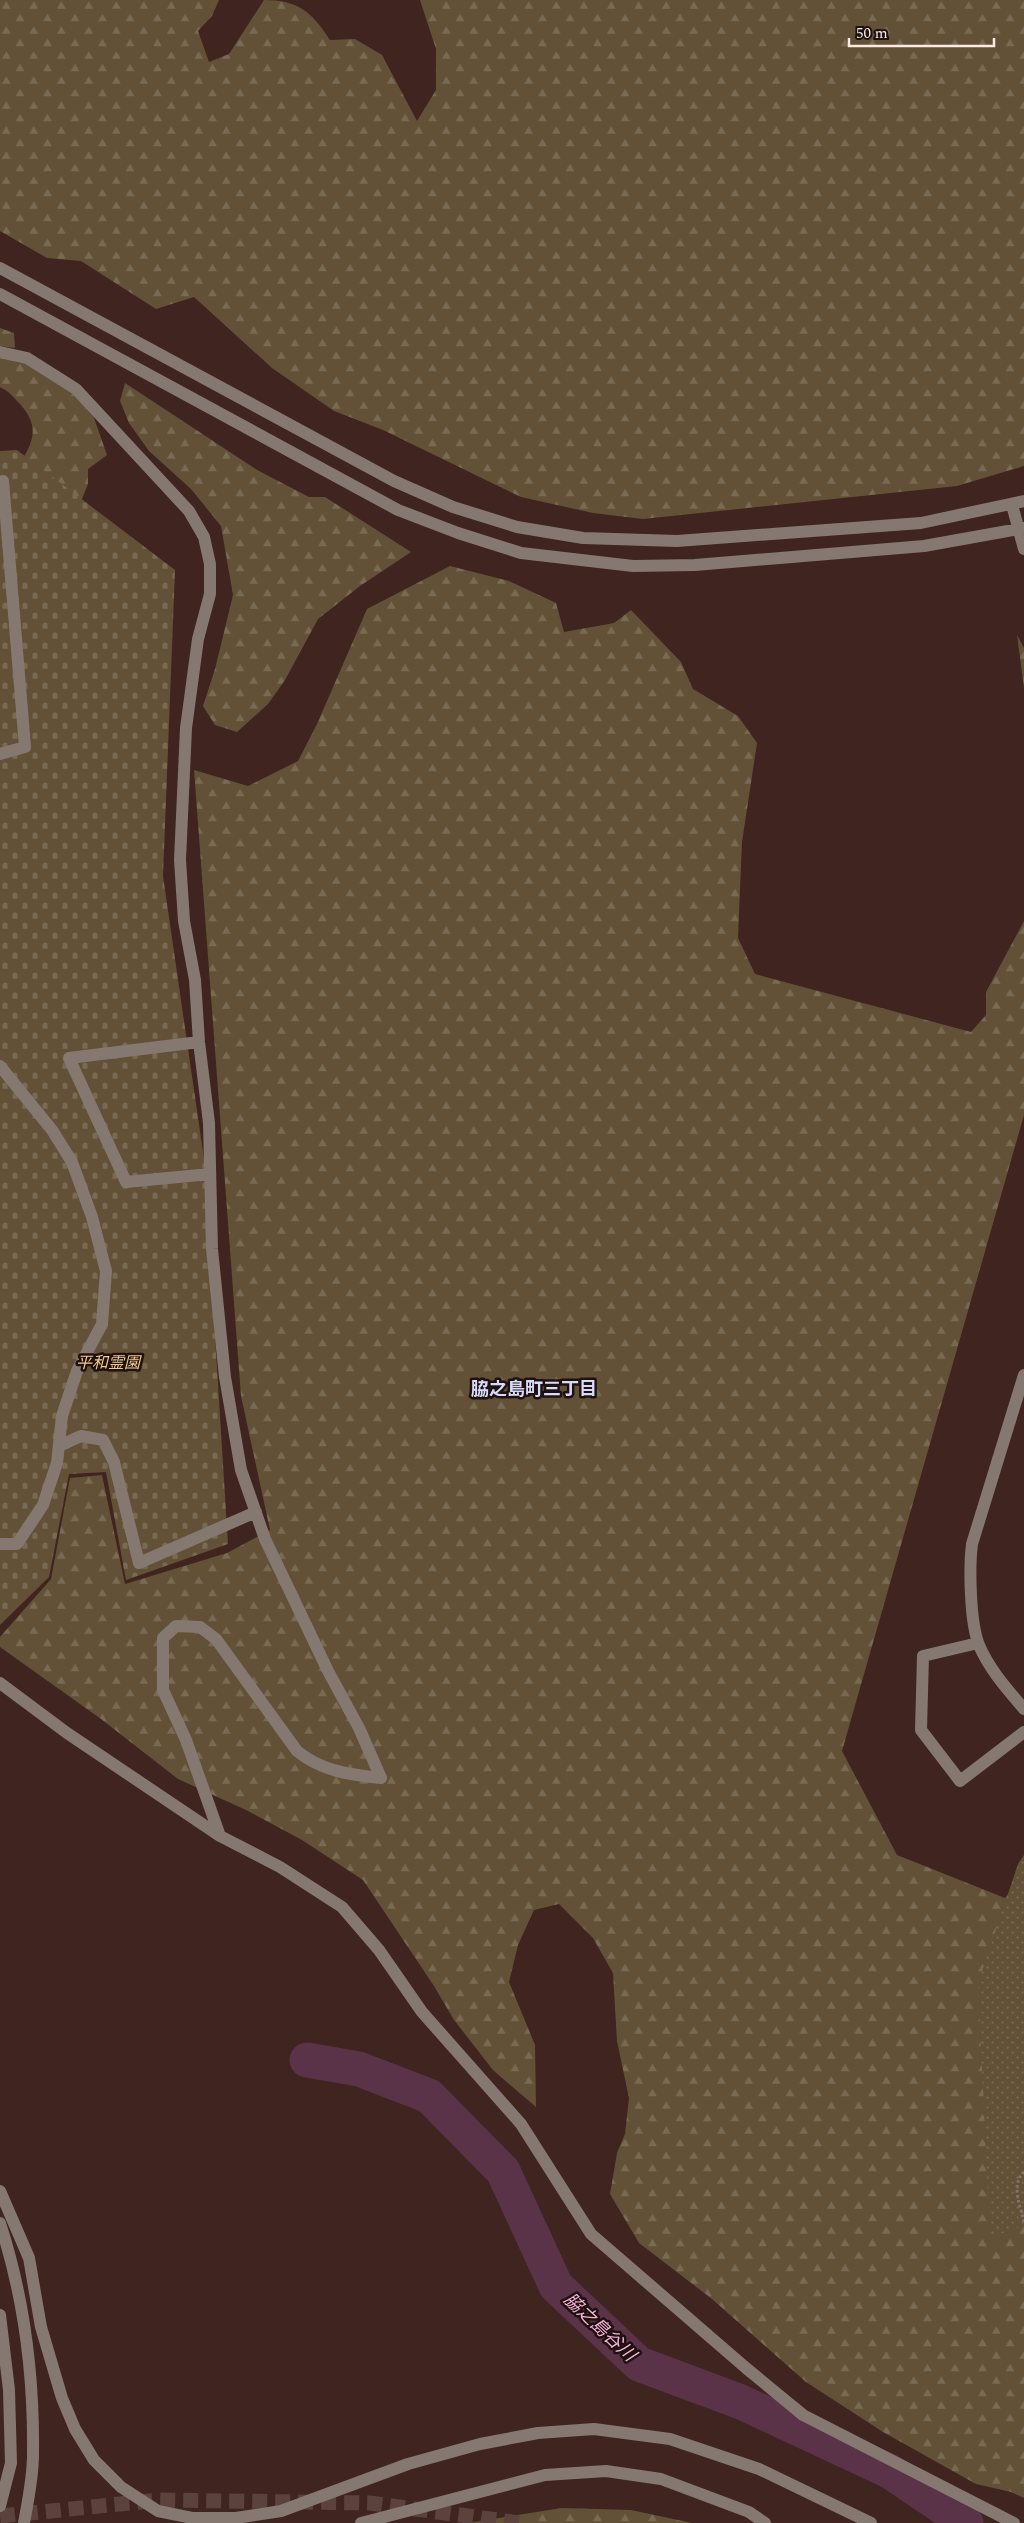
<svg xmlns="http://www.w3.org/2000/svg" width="1024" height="2523" viewBox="0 0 1024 2523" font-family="Spectral,'Noto Sans JP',serif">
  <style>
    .forest { fill: url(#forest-firs) }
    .cemetery { fill: url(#cemetery-stones) }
    .park { fill: url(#park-dots) }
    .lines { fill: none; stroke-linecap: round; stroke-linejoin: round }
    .river { stroke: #5a3349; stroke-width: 35 }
    .highway-tunnel { stroke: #5b423d; stroke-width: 15; stroke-dasharray: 15 8; stroke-linecap: butt }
    .path { stroke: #87706b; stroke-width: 3; stroke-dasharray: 2.5 2.5; stroke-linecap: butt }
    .minor { stroke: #857871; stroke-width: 12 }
    .labels { text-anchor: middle; stroke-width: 5; stroke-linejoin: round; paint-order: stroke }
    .park-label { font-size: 16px; font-style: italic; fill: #f2c989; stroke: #1e110f }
    .neighbourhood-label { font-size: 18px; font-weight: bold; fill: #d5dbf8; stroke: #1e110f }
    .water-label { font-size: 18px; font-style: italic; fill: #f7b2d8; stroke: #1e110f }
  </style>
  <defs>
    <pattern id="forest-firs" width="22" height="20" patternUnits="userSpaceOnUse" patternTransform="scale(1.25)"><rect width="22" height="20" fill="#625137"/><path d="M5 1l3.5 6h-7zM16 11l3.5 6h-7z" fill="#796a54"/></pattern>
    <pattern id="cemetery-stones" width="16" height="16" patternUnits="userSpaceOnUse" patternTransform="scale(1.25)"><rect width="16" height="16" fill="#625137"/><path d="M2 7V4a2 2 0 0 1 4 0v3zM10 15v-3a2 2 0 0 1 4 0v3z" fill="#796a54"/></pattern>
    <pattern id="park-dots" width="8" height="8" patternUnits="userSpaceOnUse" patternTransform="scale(1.25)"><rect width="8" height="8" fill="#625137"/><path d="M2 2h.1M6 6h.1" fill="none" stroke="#796a54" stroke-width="1.8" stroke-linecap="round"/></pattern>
  </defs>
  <rect width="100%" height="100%" fill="#3f241f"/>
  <path class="forest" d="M0 0H219L212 16 198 31 209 62 229 54 264 0C298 0 312 12 330 40L355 39 382 55 417 121 436 90V49L420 0H1024V466L957 486 643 519 593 513 521 497 383 430 334 411 272 368 194 297 156 309 81 261 47 258 0 231Z
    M0 328 14 333 15 348 0 346Z
    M0 356 25 361 81 399 94 418 107 455 88 469V484L76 514 17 470C31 444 42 430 21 405 14 398 9 391 0 387Z
    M125 383 257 470 309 497H325L411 552 360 586 318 619 285 680 268 704 237 732 215 725 203 706 215 669 233 595 221 526 191 489 149 451 129 423 120 401Z
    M450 566 509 581 556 603 564 632 614 623 631 610 681 662 693 689 738 716 757 743 742 842 738 938 755 974 971 1032 986 1015V992L1024 921V1115L842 1751 897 1855 1005 1898 1024 1875V2498L1011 2492 976 2484 883 2432 806 2382 712 2299 639 2243 610 2194 617 2153 625 2134 629 2098 617 2041 613 1973 593 1938 559 1904 534 1910 518 1945 509 1982 535 2045 536 2107 493 2070 454 2020 434 1986 363 1880 302 1840 246 1810 178 1779 101 1719 0 1647V1637L51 1579 70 1478 102 1475 125 1584 227 1553 270 1530 241 1396 194 770 248 786 298 761 317 724 367 609Z
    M1017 635 1024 648V688Z
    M562 2508 631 2510 692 2523H468Z"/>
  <path class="cemetery" d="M17 450 175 570 163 876 204 1159 228 1544 126 1580 106 1472 69 1474 49 1577 0 1625V451Z"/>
  <path class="park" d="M1024 1855V2225L990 2238 978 1983 1018 1864Z"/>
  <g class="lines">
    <path class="river" d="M307 2060 359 2069 429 2096 503 2171 556 2286 639 2364 741 2402 891 2472 966 2523"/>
    <path class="highway-tunnel" d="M0 2516 160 2500 370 2503 520 2523"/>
    <path class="path" d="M1024 2172C1010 2184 1021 2208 1024 2222"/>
    <path class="minor" d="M0 268 394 481 453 507 517 527 583 538 677 541 921 523 1024 501
      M0 294 398 510 458 533 521 553 633 566 695 565 924 546 1024 528
      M0 352 27 358 76 389 189 511 204 537 210 564V594L198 639 186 728 180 860 184 921 195 980 199 1042 209 1123 212 1249 225 1377 241 1470 265 1539 328 1671 359 1728 381 1778C351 1775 321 1771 297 1751L216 1639 200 1627 176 1626 163 1638V1690L186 1740 220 1836
      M1012 505 1024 549
      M0 754 25 747 3 481
      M199 1042 69 1058 126 1182 210 1174
      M0 1066 52 1130 72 1162 92 1217 106 1271 102 1324 77 1371 62 1416 57 1463 43 1505 17 1544H0
      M1024 1375 972 1544C969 1568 970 1623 979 1645 989 1669 1007 1689 1024 1709
      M59 1446 81 1436 103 1440 114 1462 139 1563 256 1512
      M978 1643 923 1656 921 1730 960 1781 1024 1732
      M0 1683 67 1733 220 1836 280 1867 342 1907 379 1950 422 2012 521 2124 591 2234 746 2368 803 2415 1014 2523
      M0 2191 29 2258 41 2327 62 2398 75 2429 94 2460 121 2487 158 2511 192 2518H236L281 2511 408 2464 480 2444 538 2433 594 2429 670 2439 759 2469 871 2523
      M0 2223C24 2297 34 2377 33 2455 33 2477 28 2501 24 2523
      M0 2315 9 2390 11 2463 0 2506
      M361 2523 545 2475 606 2471 661 2479 749 2512 765 2523"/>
  </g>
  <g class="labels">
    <g class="park-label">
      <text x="108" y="1368">平和霊園</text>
    </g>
    <g class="neighbourhood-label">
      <text x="534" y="1395">脇之島町三丁目</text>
    </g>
    <g class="water-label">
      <text transform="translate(600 2327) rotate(43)" y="6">脇之島谷川</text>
    </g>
  </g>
  <path d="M849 38v8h145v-8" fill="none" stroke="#fbe9e5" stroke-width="2.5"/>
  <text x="856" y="38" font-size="15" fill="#fbe9e5" stroke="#1e110f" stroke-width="4" paint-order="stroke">50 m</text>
</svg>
